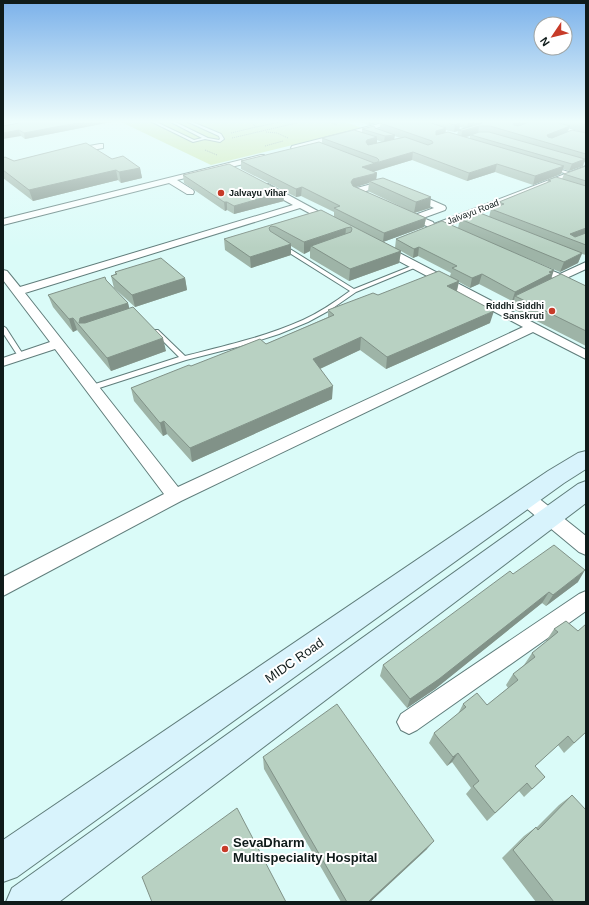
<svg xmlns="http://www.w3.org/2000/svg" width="589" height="905" viewBox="0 0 589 905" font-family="Helvetica,sans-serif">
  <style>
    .green { fill: #c5e29b }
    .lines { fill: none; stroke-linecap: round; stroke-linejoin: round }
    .lane-casing { stroke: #607d7b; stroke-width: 2 }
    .street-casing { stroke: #607d7b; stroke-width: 2 }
    .secondary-casing { stroke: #607d7b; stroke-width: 2 }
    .path { stroke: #6b807e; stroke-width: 1; stroke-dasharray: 1 1; stroke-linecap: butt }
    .lane { fill: #fff; fill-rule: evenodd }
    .street { fill: #fff; fill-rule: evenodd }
    .secondary { fill: #d8f3fc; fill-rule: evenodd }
    .wall { fill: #9eb4a7; fill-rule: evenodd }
    .shaded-wall { fill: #819288 }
    .building { fill: #b8d1c2; stroke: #819288 }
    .poi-dot { fill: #c73b29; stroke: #fff; stroke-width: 1.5 }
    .labels { text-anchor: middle; stroke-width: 4; stroke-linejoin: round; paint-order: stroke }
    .far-poi-label { font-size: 9px; font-weight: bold; fill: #0f1b1a; stroke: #fff; text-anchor: start }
    .far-street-label { font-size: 9px; fill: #0f1b1a; stroke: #fff }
    .near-street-label { font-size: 13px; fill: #0f1b1a; stroke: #fff }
    .near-poi-label { font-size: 13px; font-weight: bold; fill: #0f1b1a; stroke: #fff; text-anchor: start }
  </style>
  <rect width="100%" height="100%" fill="#dafbf8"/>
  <path class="green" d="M119 121H343L362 128 211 165Z"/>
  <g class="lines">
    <g class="lane-casing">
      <path id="lane" d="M150 121H154L194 140 202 138 169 121H173L208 138 219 140 220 139 219 136 186 121H190L221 134 224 139 220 142 205 139 193 142Z
        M552 167 572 173 573 174 571 175 551 169Z
        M282 244 354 289 414 265 419 266 356 292 330 310 308 322 279 334 241 346 186 360 93 390H89L87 388 89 386 179 357 154 332V330H158L185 356C225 346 265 337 303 320 320 312 335 302 350 291L280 247 279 246Z
        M523 297 526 299 525 300 502 311H498L497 310Z
        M3 326 6 328 24 356 23 357H19L18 356 3 333Z"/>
    </g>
    <g class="street-casing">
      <path id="street" d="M390 121H402L295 150 291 148 292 146Z
        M530 121H542L586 133V137Z
        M100 144H103V148L71 154 67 152 68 150Z
        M261 155H264V159L177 180 193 190 194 192 193 194H187L169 183 3 225V219Z
        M586 166V171L429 233 426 234 421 231 429 227 412 220 410 218 412 216 434 208 407 196 406 194 407 192H413L445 206 446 208 445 210 423 218 433 222 434 224Z
        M383 181 393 185 389 187 383 186 356 194 352 191 353 189Z
        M262 184H268L338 222 336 224H330L300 208 25 293 178 487 523 327 378 250 377 248 378 246H386L586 350V359L533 332 181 501 3 596V577L164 494 55 349 3 366V358L50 342 3 280V270L7 271 20 287 293 205 262 188 261 186Z
        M586 262V269L560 281 529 268 528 266 533 263 560 274Z
        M526 491 532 493 586 536V555L579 552 520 503 517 498 520 493Z
        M586 591V611L417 730 409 734 401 730 397 722 401 714 579 594Z"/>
    </g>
    <g class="secondary-casing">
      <path id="secondary" d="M8 121H28L27 123 3 128V122Z
        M586 451V469L564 483 17 877 3 882V840L548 471 578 453Z
        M586 481V503L59 902H6L12 888 578 484Z"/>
    </g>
    <path class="path" d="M250 121 256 127 285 121
      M327 121 337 125
      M266 132 277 133 288 138
      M231 133 256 127
      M232 138 305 121
      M265 146 283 141
      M205 150 217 155"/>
    <use href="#lane" class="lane"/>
    <use href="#street" class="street"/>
    <use href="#secondary" class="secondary"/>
  </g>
  <path class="wall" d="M358 121H586V133L569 128 568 132 586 133V163L584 162 583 166 569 171 563 169 561 174 533 185 495 172 467 181 412 160 373 172 377 173 376 179 430 208 414 213 368 191 369 183 355 187 426 218 424 227 383 242 395 248 396 239 458 228 460 219 489 217 491 209 498 206 499 202 547 183 548 180 562 179 564 174 586 166V255L582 254 578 263 560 272 503 248 551 279 586 286V346L511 308 514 300 512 301 479 284 470 288 459 282 457 291 490 323 386 369 360 350 320 369 332 399 192 462 167 434 163 436 134 401 131 388 191 366 266 344 328 317V310L378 295 450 276 451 273 418 256 413 258 401 251 399 263 349 281 310 258V251L304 254 291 246V255L251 268 225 250 224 239 321 210 334 217V212L301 196 296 197 241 169V161L322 143V138L362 132V129L375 128 379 130 381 122 369 125ZM460 127 464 128 459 130ZM446 130 454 132 458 131 457 135 445 133ZM394 136 401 138 394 139ZM470 136V139L465 137ZM377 140 382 142 377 143Z
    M111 122 25 139 21 136 3 126Z
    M3 158 14 161 112 159 140 168 142 178 121 183 118 180 33 201 3 178Z
    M183 175 284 201 234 214 227 210 225 211 184 183Z
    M115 272 185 278 187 290 135 307 114 288 111 276 115 274Z
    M106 281 128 303 129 308 166 351 111 371 77 330 73 332 53 307 48 295Z
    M513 574 578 582 546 606 542 603 435 689 407 708 380 676 383 665Z
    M566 621 586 732 564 753 558 745 535 766 545 777 524 797 519 791 487 821 466 794 471 788 452 762 447 766 429 743 434 733 458 714 463 704 487 705 508 688 506 685 513 674 524 665 532 653 547 641H546L554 629Z
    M263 757 427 849 370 902H341L264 769Z
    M572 795 586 902H536L502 858 524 836 536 827V828L559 805Z"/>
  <path class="shaded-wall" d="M3 121H15L3 124Z
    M87 121H111V122L25 139 24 133Z
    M369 121H383L369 125Z
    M473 121H485V125L467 129 468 122Z
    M519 121H532L531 123 512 130 513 123Z
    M460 124 459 130H458V131L454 132 455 125Z
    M479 126 478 134 471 135 470 136 461 138 462 131Z
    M570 126 567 133 545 142 547 135Z
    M446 128 445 135 435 138 436 131Z
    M19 130 21 136 3 139V133Z
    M395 135 394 141 384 142 385 136Z
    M377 137V145L367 148 366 142 367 140Z
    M413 152 412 160 362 175V167Z
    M585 159 583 166 569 171 572 164Z
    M497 164 495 172 467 181 469 173Z
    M564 166 561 174 533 185 535 176Z
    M140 168 142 178 121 183 119 172Z
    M116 170 118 180 33 201 29 190Z
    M377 173 376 181H369V183L353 188 351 182 353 179Z
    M302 187 301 196 296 197V189Z
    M283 192 284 201 234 214V206Z
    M431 197 430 208 414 213 416 202Z
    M224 202H227V210L225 211Z
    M426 218 424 227 383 242 384 233Z
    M346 228 345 239 311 246 310 251 304 254V242Z
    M586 228V236L574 240 570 234Z
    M291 244V255L251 268 250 257Z
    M419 247 418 256 413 258 414 249Z
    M401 251 399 263 349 281 350 269Z
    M582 253 578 263 560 272 564 262Z
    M554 270 551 279 515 296 514 300 512 301 515 292 549 272Z
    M482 274 479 284 470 288 472 278Z
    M185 278 187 290 135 307 132 295Z
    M459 281 456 293 447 286Z
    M128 303 131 315 84 331 79 323 80 318Z
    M494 311 490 323 386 369 387 357Z
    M73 318 77 330 73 332 69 319Z
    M361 337 360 350 313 372V359Z
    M163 338 166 351 111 371 107 358Z
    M333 386 332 399 192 462 190 448Z
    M164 421 167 434 163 436 160 423Z
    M585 570 578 582 546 606 553 595Z
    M549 592 542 603 435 689 407 708 410 699Z
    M458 753 452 762 447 766 453 757Z
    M434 841 427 849 370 902H368Z"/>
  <path class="building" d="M30 121H87L24 133 19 130 3 133V126Z
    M381 121H425L446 128 436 131V135L448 132 564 166 535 176 497 164 469 173 413 152 362 167 377 173 353 179 351 182 353 186 426 218 384 233 334 208 340 206 302 187 296 189 241 161 319 142 374 163 378 162 379 160 377 158 322 138 354 130 377 137 367 140 366 142 368 145 405 137 428 145 433 143 432 141 380 123 383 122Z
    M442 121H451L460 124 455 125Z
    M487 121H519L513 123 514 125 518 126 533 121H552L570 126 547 135 548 137 552 138 572 130 586 133V154L490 126H479L462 131 458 130 487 122Z
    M574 121H586V125Z
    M374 126 375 128 395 135 385 136 362 129Z
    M479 132H489L585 159 572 164 471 135Z
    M86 143 112 159 123 156 140 168 119 172 116 170 29 190 3 170V158L5 157 14 161Z
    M229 164 283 192 234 206 227 202H224L183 175Z
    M586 166V181L564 174Z
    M556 177 586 186V228L570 234 575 237 586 233V245L491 209 504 204 499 202 551 181 548 180Z
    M383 178 431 197 416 202 369 181Z
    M321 210 401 251 350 269 311 246 351 232 352 229 351 227 346 228 304 242 276 227 271 226 269 228 270 231 291 244 250 257 224 239Z
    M480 213 582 253 564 262 460 219Z
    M442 221 554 270 549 272 552 273 515 292 482 274 472 278 452 268 457 266 419 247 414 249 396 239Z
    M161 258 185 278 132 295 111 276 117 274 115 272Z
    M439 271 459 281 447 286 494 311 387 357 361 337 313 359 333 386 190 448 164 421 160 423 131 388 189 365 191 366 260 339 266 344 334 315 328 310 373 293 378 295Z
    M561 274 586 286V331L515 296Z
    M105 277 106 280 128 303 80 318 79 323H85L133 307 163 338 107 358 73 318 69 319 48 295Z
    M554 545 585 570 553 595 549 592 439 679 410 699 383 665 510 571 513 574Z
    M566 621 578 631 586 624V732L574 743 568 736 535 766 545 777 532 789 527 783 495 813 473 786 479 781 458 753 453 757 434 733 466 707 463 704 477 693 487 705 518 680 513 674 535 657 532 653 558 632 554 629Z
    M337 704 434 841 368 902H347L263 757Z
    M572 795 586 810V902H554L513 850 536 827 538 830Z
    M237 808 286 902H152L142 877Z"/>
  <linearGradient id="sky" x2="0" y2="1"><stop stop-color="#7bb1ea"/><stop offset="0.49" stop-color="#eefdfc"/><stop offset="1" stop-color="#eefdfc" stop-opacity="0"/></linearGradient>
  <rect width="589" height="248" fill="url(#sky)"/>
  <g class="poi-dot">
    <circle cx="221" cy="193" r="4"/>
    <circle cx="552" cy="311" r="4"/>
    <circle cx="225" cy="849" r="4"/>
  </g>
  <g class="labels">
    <g class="far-poi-label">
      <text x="229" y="196">Jalvayu Vihar</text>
      <text x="544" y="309" text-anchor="end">Riddhi Siddhi<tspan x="544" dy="10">Sanskruti</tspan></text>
    </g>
    <g class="far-street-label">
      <text transform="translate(473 212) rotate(-21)" y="3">Jalvayu Road</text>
    </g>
    <g class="near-street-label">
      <text transform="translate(294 660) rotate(-35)" y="5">MIDC Road</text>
    </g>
    <g class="near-poi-label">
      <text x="233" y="847">SevaDharm<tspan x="233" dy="15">Multispeciality Hospital</tspan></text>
    </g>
  </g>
  <rect width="589" height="905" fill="none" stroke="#0f1b1a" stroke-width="8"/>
  <g transform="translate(553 36) rotate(235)"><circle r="19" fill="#ffffff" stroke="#9fa4a3"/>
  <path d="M0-3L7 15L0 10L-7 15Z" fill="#c73b29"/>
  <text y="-6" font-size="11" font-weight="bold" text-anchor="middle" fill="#0f1b1a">N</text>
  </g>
</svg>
